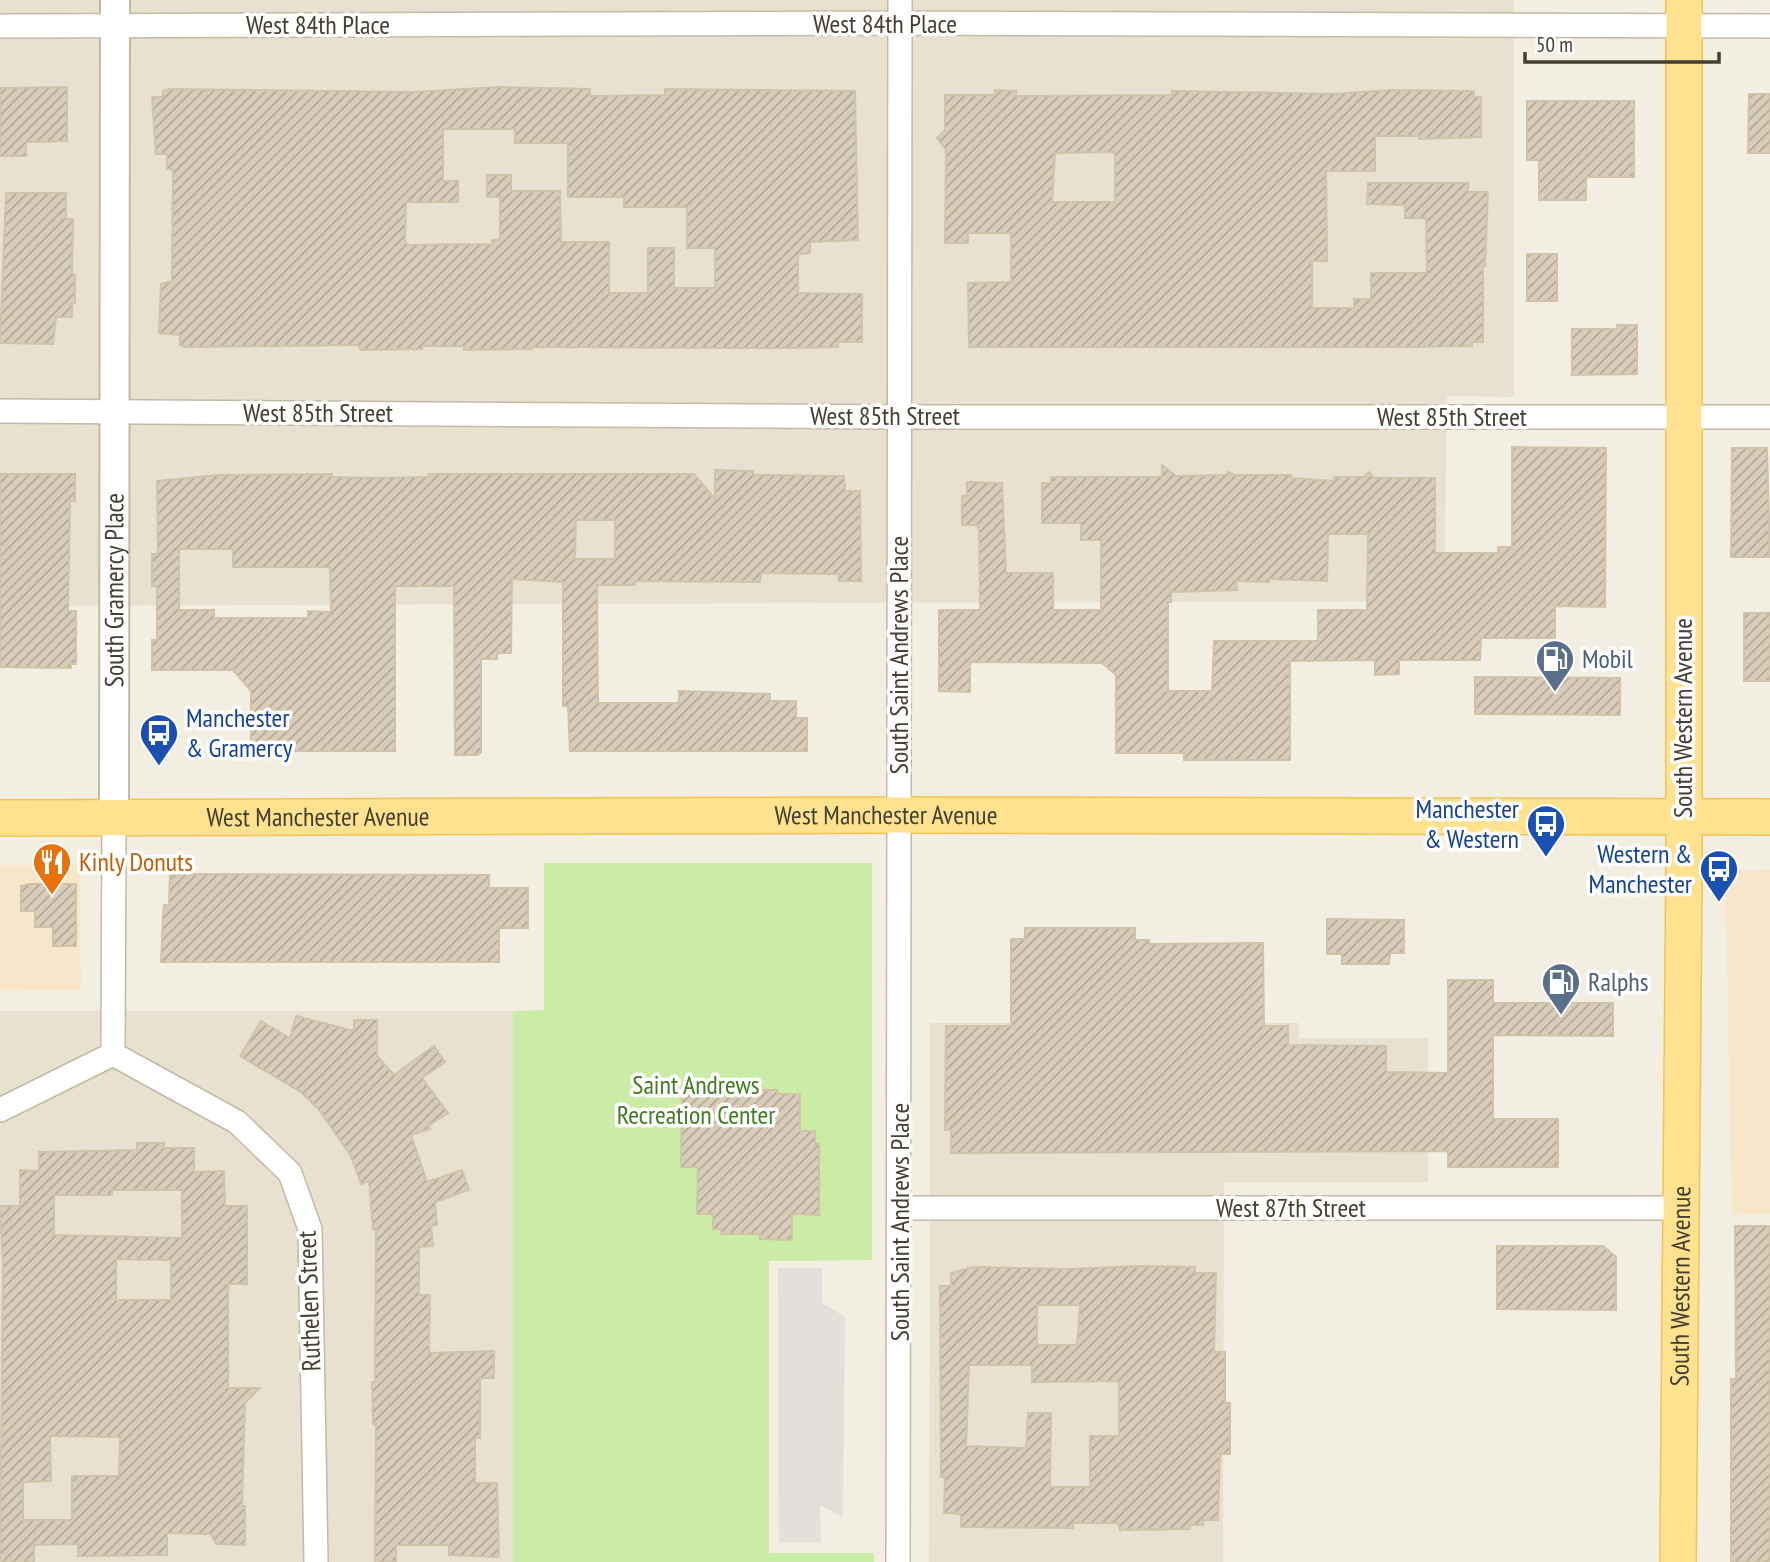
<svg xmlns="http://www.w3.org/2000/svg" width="1770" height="1562" viewBox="0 0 1770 1562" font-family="'PT Sans Narrow',sans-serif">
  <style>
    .residential { fill: #e8e1d0 }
    .commercial { fill: #f8e6ca }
    .park { fill: #cbeca6 }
    .parking { fill: #e3e0dc }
    .building { fill: url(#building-hatch); stroke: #d1c3a9; stroke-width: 2; fill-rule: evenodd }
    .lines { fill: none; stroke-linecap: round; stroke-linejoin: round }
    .minor-casing { stroke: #c2baa7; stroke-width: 26 }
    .tertiary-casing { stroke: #c2baa7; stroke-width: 32 }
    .primary-casing { stroke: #efc454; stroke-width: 38 }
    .minor { stroke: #fff; stroke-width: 23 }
    .tertiary { stroke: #fff; stroke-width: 28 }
    .primary { stroke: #ffe28f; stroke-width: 35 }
    .labels { text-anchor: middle; stroke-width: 7; stroke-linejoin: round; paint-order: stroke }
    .street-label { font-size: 26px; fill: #453e32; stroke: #fff }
    .service-label { font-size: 26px; fill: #4e5e75; stroke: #fff; text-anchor: start }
    .transit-label { font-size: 26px; fill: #164399; stroke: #fff; text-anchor: end }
    .food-label { font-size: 26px; fill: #c56008; stroke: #fff; text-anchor: start }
    .park-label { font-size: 26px; fill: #417c20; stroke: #fff }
  </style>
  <defs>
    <pattern id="building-hatch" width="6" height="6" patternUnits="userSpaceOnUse" patternTransform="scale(1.75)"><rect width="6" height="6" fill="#d9cdba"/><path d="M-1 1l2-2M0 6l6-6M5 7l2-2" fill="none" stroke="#b2a898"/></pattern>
  </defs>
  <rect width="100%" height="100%" fill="#f3eee2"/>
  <path class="residential" d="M0 0H1514V397L1447 396 1444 601 0 606Z
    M0 1011H513V1562H0Z
    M930 1023H1299V1038H1428V1182H1224L1223 1562H929Z"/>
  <path class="commercial" d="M0 865H80L81 990 0 991Z
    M1770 870V1214L1732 1215 1725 871Z"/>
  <path class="park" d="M544 863H872V1260L769 1261V1553H874V1562H513V1011L544 1010Z"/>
  <path class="parking" d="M778 1268H822V1303L845 1317 843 1517 820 1505 821 1542H779Z"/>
  <path class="building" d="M67 87V141L26 142V156H0V88Z
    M499 87 590 89V96L665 95V89L855 91 858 240 810 242V253L798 254V293L862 294V342H838V347L792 348 532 347V349L464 350V346H422V349L361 350 358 345 185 347 180 345V335L159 333 161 284 172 281 173 169H167V154H156L152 97H163V91L169 89 412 92ZM443 129H515V143H568V197H624V207H687V248H715V288H674V248H648V293H609V242H561L560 191H511V175H487V197H500V240H492V244L408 245 405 241 406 202H458V181H443Z
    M995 90 1016 91V96L1172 95V91L1332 94 1391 90 1474 91V97H1481V137L1419 139V136H1375V171H1326L1327 261H1312V308H1354V299H1371V273H1427L1426 218H1405V205L1367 204 1368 183H1468V192H1488L1485 266H1483V342H1472V346L1410 347H969L968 283 1011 282V233H968V243H945L946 150 937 138 945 130V95H995ZM1115 152V202H1052L1055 153Z
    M1749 94H1770V153H1748Z
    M1527 101H1634V177H1586V200H1539V160H1527Z
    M6 193H66V219H73L72 273 75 275V303H72V317H56L53 344 0 343Z
    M1527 254H1557V301H1527Z
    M1617 325H1637V374L1572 375V329H1617Z
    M1512 447 1606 448 1605 607 1555 606V638H1481L1480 660H1399V674L1375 675V660L1290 661V760H1184V753H1116V675L1102 663 970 662V692L939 691V610H980L979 530 977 525H962V496H967V482L1002 483 1006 573H1053V610H1101V540H1081V523H1042V483H1051V477H1162V465L1176 476 1225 475 1229 472 1234 475H1291V478L1334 481V477H1364L1369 472 1374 478H1435V553H1498V547H1512ZM1328 534H1368L1367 610H1318V641H1214L1212 691H1168V602H1171V592L1237 590 1236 581 1269 582V579L1327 581Z
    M1732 448H1767L1770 557H1731Z
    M715 470 753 471V475L844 476 845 491H860L861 581H839L838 574 761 573 760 582 635 581V585H597L598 703H679V691L770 694V701H796V718H807V751H570L568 706H563V582L512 579 511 653H497V659H481V752L478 755H455L454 586H395V751H251V691L233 670H152V640H157V586H152V554H158L157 481 220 475 332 474V477L379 478 429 477V474H694L715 499ZM576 520H615V559H575ZM179 549H233V567H330L331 612 308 611V618H214V610H179Z
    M0 474H75V501H70L68 611H76V664H71V668L0 667Z
    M1744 613H1770V681H1744Z
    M1475 677 1620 678V715L1475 714Z
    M170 874 489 875V888H528V928H499V962H161L163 915 164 905H169Z
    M30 884H76V946H53V927H35V911H21V886Z
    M1327 919 1404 920V953H1390L1389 964H1342V954H1327Z
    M1025 928H1135V940H1149V944L1263 943 1264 1026H1288V1045L1386 1046V1072L1448 1073V980H1493V1003H1613V1036L1493 1035V1119H1558V1167H1448V1151L951 1153V1130H945L946 1026H1011V939H1025Z
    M296 1016 354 1031V1020H377V1056L394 1075 434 1046 445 1062 422 1078 448 1113 428 1126 430 1129 411 1135 427 1182 462 1170 469 1190 435 1202 437 1225 431 1226 433 1246 419 1247V1295H430L429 1353 494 1351V1378H480V1438H475V1483H497L499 1557 449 1555V1545H396V1562H375L376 1424H373L372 1382H375L376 1229 373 1230 369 1181 361 1184 351 1156 319 1110 301 1092 240 1056 261 1021 290 1038Z
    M705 1090H777V1094H800V1131H815V1144H819V1215L792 1214V1240L760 1239V1234H721V1229H713V1214H697L698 1167H681L682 1094H705Z
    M137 1143H164V1148H194V1172L224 1171 225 1206H247V1284H228V1388H260L245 1403 242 1506H245V1545L216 1544 211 1534 167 1533V1555L78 1556V1544L34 1545V1562H0L3 1266 0 1206H20V1170L39 1171V1152L137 1150ZM112 1190H182V1238L54 1235V1195H112ZM116 1259 171 1260V1300H116ZM50 1436 120 1437 119 1476H72V1520H23V1482L51 1481Z
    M1735 1226H1770V1562H1731V1379H1736Z
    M1497 1246H1603L1616 1257V1310L1497 1309Z
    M1139 1266 1195 1267V1273H1216L1214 1352H1225V1403H1230V1454H1220L1218 1520H1203V1525H1190V1529L1120 1530 1118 1523H1073V1528L961 1527V1514L944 1513 945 1477H941L940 1286H951V1273L973 1267 1071 1269ZM1037 1305H1080L1077 1345H1037ZM969 1365H1032V1382L1119 1381V1436H1090V1487H1050L1051 1413H1028L1026 1448 966 1446Z"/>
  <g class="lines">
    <g class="minor-casing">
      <path id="minor" d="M0 26 900 23 1770 26
        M0 411 898 417H1770
        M113 1054 237 1122 290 1173 310 1229 316 1562
        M113 1054 114 819
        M0 1110 113 1054
        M900 1208H1682
        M898 1562 900 0"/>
    </g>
    <g class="tertiary-casing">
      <g id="tertiary">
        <path id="s1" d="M114 819 115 0"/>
      </g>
    </g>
    <g class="primary-casing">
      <g id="primary">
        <path id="s2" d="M0 818 899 815 1770 817"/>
        <path id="s3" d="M1678 1562 1684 869V0"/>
      </g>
    </g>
    <use href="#minor" class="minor"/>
    <use href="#tertiary" class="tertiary"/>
    <use href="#primary" class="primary"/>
  </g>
  <defs>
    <g id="fuel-pin" transform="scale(2.0125)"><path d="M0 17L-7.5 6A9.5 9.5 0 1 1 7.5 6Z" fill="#5c6f8a" stroke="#fff"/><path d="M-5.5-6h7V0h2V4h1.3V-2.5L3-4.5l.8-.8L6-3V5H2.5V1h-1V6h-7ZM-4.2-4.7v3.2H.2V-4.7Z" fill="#fff"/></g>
    <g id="bus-pin" transform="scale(2.0125)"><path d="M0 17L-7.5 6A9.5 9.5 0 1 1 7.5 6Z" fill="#1a4fb4" stroke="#fff"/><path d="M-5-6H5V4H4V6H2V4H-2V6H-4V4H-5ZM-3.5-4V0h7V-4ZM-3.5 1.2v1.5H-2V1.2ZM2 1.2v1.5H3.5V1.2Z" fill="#fff"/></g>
    <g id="restaurant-pin" transform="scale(2.0125)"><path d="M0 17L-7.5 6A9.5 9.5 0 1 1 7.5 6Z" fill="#e8710a" stroke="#fff"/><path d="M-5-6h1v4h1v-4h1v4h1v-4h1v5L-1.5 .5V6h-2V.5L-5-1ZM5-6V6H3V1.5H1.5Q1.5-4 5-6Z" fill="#fff"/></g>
  </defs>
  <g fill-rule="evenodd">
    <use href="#fuel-pin" x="1555" y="659"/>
    <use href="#bus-pin" x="159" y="733"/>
    <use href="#bus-pin" x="1546" y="824"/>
    <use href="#restaurant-pin" x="52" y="862"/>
    <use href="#bus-pin" x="1719" y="869"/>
    <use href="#fuel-pin" x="1561" y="982"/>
  </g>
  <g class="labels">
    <g class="street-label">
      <text x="885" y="33">West 84th Place</text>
      <text x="318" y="34">West 84th Place</text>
      <text x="318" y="422">West 85th Street</text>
      <text x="885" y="425">West 85th Street</text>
      <text x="1452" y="426">West 85th Street</text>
      <text dy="9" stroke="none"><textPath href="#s1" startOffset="229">South Gramercy Place</textPath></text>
      <text transform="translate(899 655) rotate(-90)" y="9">South Saint Andrews Place</text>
      <text transform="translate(1683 718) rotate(-90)" y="9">South Western Avenue</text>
      <text dy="9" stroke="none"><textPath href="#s2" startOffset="886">West Manchester Avenue</textPath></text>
      <text dy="9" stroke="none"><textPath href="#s2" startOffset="318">West Manchester Avenue</textPath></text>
      <text x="1291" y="1217">West 87th Street</text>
      <text transform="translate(900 1222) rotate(-90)" y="9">South Saint Andrews Place</text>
      <text dy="9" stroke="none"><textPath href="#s3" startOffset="276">South Western Avenue</textPath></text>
      <text transform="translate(309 1301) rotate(-92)" y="9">Ruthelen Street</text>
    </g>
    <g class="service-label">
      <text x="1582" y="668">Mobil</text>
      <text x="1588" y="991">Ralphs</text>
    </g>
    <g class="transit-label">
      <text x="186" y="727" text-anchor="start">Manchester<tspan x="186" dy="30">&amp; Gramercy</tspan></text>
      <text x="1519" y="818">Manchester<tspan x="1519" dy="30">&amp; Western</tspan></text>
      <text x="1692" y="863">Western &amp;<tspan x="1692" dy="30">Manchester</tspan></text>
    </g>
    <g class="food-label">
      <text x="79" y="871">Kinly Donuts</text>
    </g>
    <g class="park-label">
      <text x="696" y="1094">Saint Andrews<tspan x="696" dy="30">Recreation Center</tspan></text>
    </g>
  </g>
  <path d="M1525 52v10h194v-10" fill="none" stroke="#453e32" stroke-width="3.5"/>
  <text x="1536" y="52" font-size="21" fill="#453e32" stroke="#ffffff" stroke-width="5" paint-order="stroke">50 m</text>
</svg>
